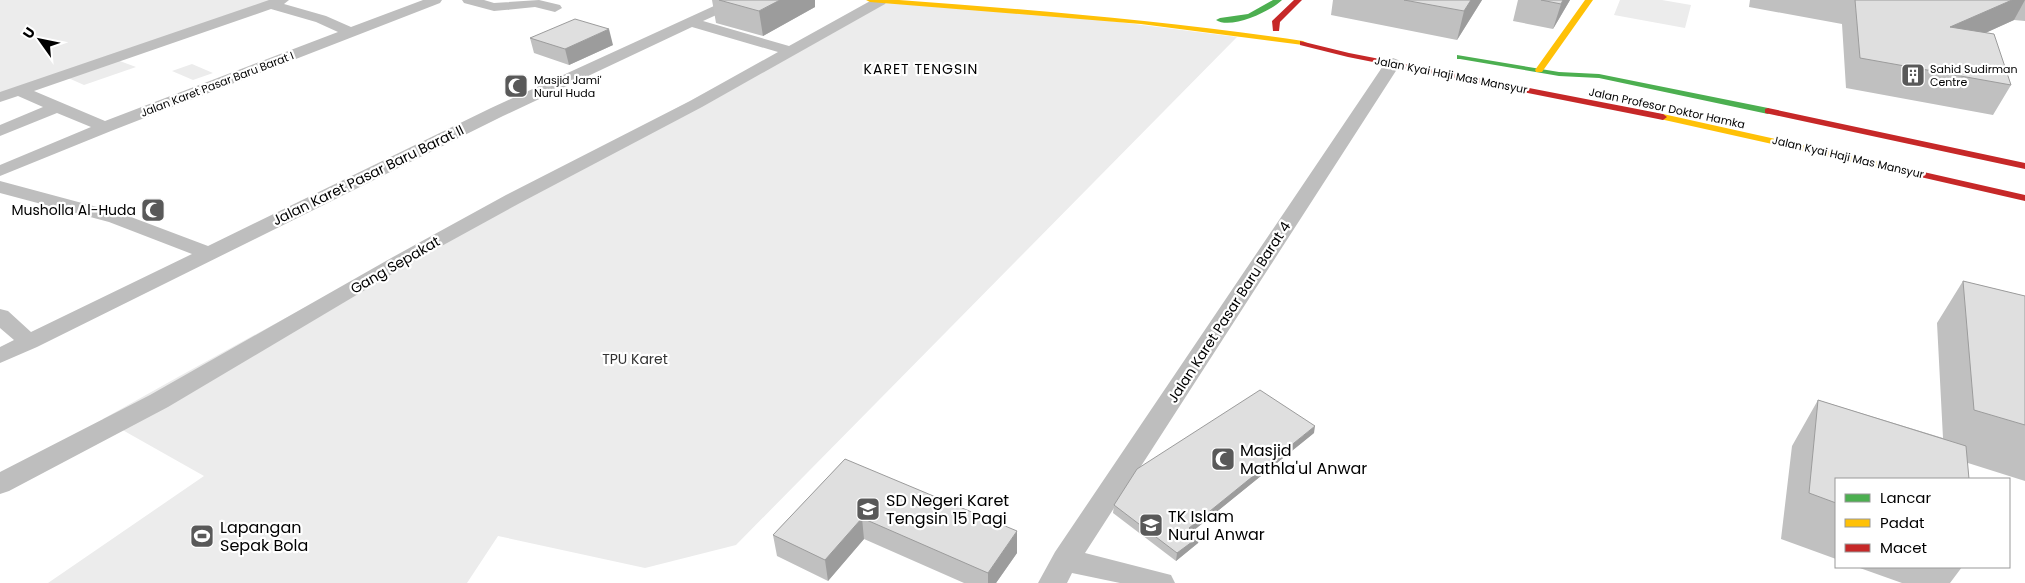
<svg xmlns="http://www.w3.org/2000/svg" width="2025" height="583" viewBox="0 0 2025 583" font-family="Poppins,sans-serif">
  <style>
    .green { fill: #ececec }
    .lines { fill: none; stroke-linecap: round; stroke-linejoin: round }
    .street { fill: #bebebe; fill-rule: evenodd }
    .fast { fill: #4caf50; fill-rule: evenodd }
    .slow { fill: #ffc107; fill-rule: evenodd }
    .jam { fill: #c62828; fill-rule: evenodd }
    .wall { fill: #c0c0c0 }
    .shaded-wall { fill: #9c9c9c }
    .building { fill: #dfdfdf; stroke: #9c9c9c }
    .labels { text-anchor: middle; stroke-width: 4.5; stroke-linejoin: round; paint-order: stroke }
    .far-poi-label { font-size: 11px; fill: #000; stroke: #fff; text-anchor: start }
    .far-street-label { font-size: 11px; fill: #000; stroke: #fff }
    .far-quarter-label { font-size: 14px; letter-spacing: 1px; fill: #000; stroke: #fff }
    .street-label { font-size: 14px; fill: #000; stroke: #fff }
    .poi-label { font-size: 14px; fill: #000; stroke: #fff; text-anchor: end }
    .park-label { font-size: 14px; fill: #333; stroke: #fff }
    .near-poi-label { font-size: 16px; fill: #000; stroke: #fff; text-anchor: start }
  </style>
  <rect width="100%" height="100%" fill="#fff"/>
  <path class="green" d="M0 0H279L0 94Z
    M879 0 1040 12 1237 37 736 545 645 568 498 536 467 583H48L204 476 103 419C359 275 620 139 879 0Z
    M1620 0H1662L1691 5 1685 28 1614 15Z
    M117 60 136 67 84 85 66 77Z
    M192 64 213 73 193 80 172 71Z"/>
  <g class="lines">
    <path class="street" d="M269 0H289L284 4 326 16 351 27 423 0H442L440 3 111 131 0 176V165L91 127 57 113 0 136V125L43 107 18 96 0 102V92ZM271 9 316 22 338 32 105 121 34 91Z
      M462 0H484L494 3 539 0 560 5 562 8 555 12 535 7 494 11 464 3Z
      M727 0H745L743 3 703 21 789 46 872 0 887 1 885 4 702 107 520 203 407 265 168 407 9 491 0 494V472L150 395 393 257 506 195 690 101 778 52 692 27 503 116 37 347 0 363V347L14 340 0 328V309L8 311 31 332 192 254 109 222 0 193V181L123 214 208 246 491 108Z
      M1393 58 1398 60 1401 63 1085 553 1171 575 1175 583H1120L1072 573 1067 583H1038L1055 552 1385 63 1388 60Z"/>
    <path class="fast" d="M1273 0H1282C1271 11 1231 30 1216 20L1220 18 1248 14Z
      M1457 55 1559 72 1599 74 1768 108 1772 111 1768 114 1599 78 1559 76 1460 59H1457Z"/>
    <path class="slow" d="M866 0H899C1034 10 1169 21 1303 41L1307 43 1303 45 1141 24 870 2Z
      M1585 0H1593L1542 72H1536L1535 70Z
      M1663 114 1906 168 1911 171 1906 174 1660 119 1659 117Z"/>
    <path class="jam" d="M1294 0H1302L1280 22 1279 31H1273L1272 21Z
      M1300 41 1349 53 1663 114 1667 117 1663 120 1348 57 1300 45Z
      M1768 108 2025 163V169L1765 113V109Z
      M1906 168 2025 195V201L1903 173V169Z"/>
  </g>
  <path class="wall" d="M712 0H815V7L763 36 716 23Z
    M1333 0H1482L1457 40 1331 15Z
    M1518 0H1570L1553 29 1513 21Z
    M1750 0H2025V21L2014 20 1985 33 2011 85 1993 115 1846 88 1842 24 1749 7Z
    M530 38 613 45 569 65 534 53Z
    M1963 281 2025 296V481L1968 463 1836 479V559L1781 539 1792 446 1818 400 1943 438 1937 323Z
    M1314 433 1193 531 1200 536 1198 543 1176 561 1113 513 1114 505Z
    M845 459 1017 553 996 583H964L864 539 828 581 777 556 773 535Z
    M1857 567H1962L1950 583H1902Z"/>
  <path class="shaded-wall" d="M780 0H815V7L763 36 759 11Z
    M1471 0H1482L1457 40 1464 11Z
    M1563 0H1570L1553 29 1561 4Z
    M2012 0H2025L2014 20 1935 56 1950 27Z
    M609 29 613 45 569 65 565 49Z
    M1315 426 1314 433 1188 535 1189 528Z
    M862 518 864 539 828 581 825 560Z
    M1017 531V553L996 583H988V573Z
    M1200 536 1198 543 1176 561 1177 553Z"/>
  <path class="building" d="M719 0H780L759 11Z
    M1404 0H1471L1464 11Z
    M1541 0H1563L1561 4Z
    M1855 0H2012L1950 27 1994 34 2011 85 1860 58Z
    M575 19 609 29 565 49 530 38Z
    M1963 281 2025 296V425L1974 410Z
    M1260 390 1315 426 1189 528 1200 536 1177 553 1114 505 1137 469Z
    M1818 400 1966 446 1969 479H1836V503L1809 493Z
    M845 459 1017 531 988 573 862 518 825 560 773 535Z"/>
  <defs>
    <g id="building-square" transform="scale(1.25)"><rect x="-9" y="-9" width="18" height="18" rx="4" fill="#595959" stroke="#fff"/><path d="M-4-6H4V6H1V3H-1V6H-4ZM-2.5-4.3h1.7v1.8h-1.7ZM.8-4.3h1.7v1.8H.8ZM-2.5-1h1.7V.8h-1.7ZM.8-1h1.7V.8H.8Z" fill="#fff"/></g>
    <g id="mosque-square" transform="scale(1.25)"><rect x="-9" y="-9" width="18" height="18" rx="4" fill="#595959" stroke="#fff"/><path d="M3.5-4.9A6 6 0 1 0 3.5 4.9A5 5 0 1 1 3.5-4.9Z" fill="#fff"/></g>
    <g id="school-square" transform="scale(1.25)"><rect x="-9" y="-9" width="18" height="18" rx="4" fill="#595959" stroke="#fff"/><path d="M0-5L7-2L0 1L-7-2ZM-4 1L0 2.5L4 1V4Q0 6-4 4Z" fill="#fff"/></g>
    <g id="stadium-square" transform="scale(1.25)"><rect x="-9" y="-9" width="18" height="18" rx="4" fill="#595959" stroke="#fff"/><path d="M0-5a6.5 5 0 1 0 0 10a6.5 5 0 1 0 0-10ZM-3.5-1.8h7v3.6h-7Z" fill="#fff"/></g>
  </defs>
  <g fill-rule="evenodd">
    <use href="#building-square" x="1913" y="75"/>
    <use href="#mosque-square" x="516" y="86"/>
    <use href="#mosque-square" x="153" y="210"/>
    <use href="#mosque-square" x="1223" y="459"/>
    <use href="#school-square" x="868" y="509"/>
    <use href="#school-square" x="1151" y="525"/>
    <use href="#stadium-square" x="202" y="536"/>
  </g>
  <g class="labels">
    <g class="far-poi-label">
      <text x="1930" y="73">Sahid Sudirman<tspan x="1930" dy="13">Centre</tspan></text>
      <text x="534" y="84">Masjid Jami'<tspan x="534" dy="13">Nurul Huda</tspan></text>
    </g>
    <g class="far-street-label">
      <text transform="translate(1451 75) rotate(11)" y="4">Jalan Kyai Haji Mas Mansyur</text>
      <text transform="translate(217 84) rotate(-21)" y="4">Jalan Karet Pasar Baru Barat I</text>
      <text transform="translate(1667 108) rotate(12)" y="4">Jalan Profesor Doktor Hamka</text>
      <text transform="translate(1848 157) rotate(13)" y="4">Jalan Kyai Haji Mas Mansyur</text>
    </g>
    <g class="far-quarter-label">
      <text x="921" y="74">KARET TENGSIN</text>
    </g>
    <g class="street-label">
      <text transform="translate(368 175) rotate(-26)" y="5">Jalan Karet Pasar Baru Barat II</text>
      <text transform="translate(395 265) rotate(-30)" y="5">Gang Sepakat</text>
      <text transform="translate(1229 312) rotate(-57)" y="5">Jalan Karet Pasar Baru Barat 4</text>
    </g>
    <g class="poi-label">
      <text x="136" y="215">Musholla Al-Huda</text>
    </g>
    <g class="park-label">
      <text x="635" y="364">TPU Karet</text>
    </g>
    <g class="near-poi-label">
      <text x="1240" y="456">Masjid<tspan x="1240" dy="18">Mathla'ul Anwar</tspan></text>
      <text x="886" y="506">SD Negeri Karet<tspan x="886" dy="18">Tengsin 15 Pagi</tspan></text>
      <text x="1168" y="522">TK Islam<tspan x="1168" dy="18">Nurul Anwar</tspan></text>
      <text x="220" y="533">Lapangan<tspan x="220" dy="18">Sepak Bola</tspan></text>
    </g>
  </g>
  <rect x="1835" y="478" width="175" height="90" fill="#ffffff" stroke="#999999"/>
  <rect x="1845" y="494" width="25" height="8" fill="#4caf50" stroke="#999999"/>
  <text x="1880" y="503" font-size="15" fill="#000000">Lancar</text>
  <rect x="1845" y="519" width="25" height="8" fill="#ffc107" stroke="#999999"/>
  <text x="1880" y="528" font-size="15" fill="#000000">Padat</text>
  <rect x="1845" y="544" width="25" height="8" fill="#c62828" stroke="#999999"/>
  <text x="1880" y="553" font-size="15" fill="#000000">Macet</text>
  <g transform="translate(40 40) rotate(303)" stroke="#ffffff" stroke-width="4" paint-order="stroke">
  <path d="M0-4L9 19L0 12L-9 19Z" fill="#000000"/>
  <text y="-8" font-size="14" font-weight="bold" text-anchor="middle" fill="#000000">U</text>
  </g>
</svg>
